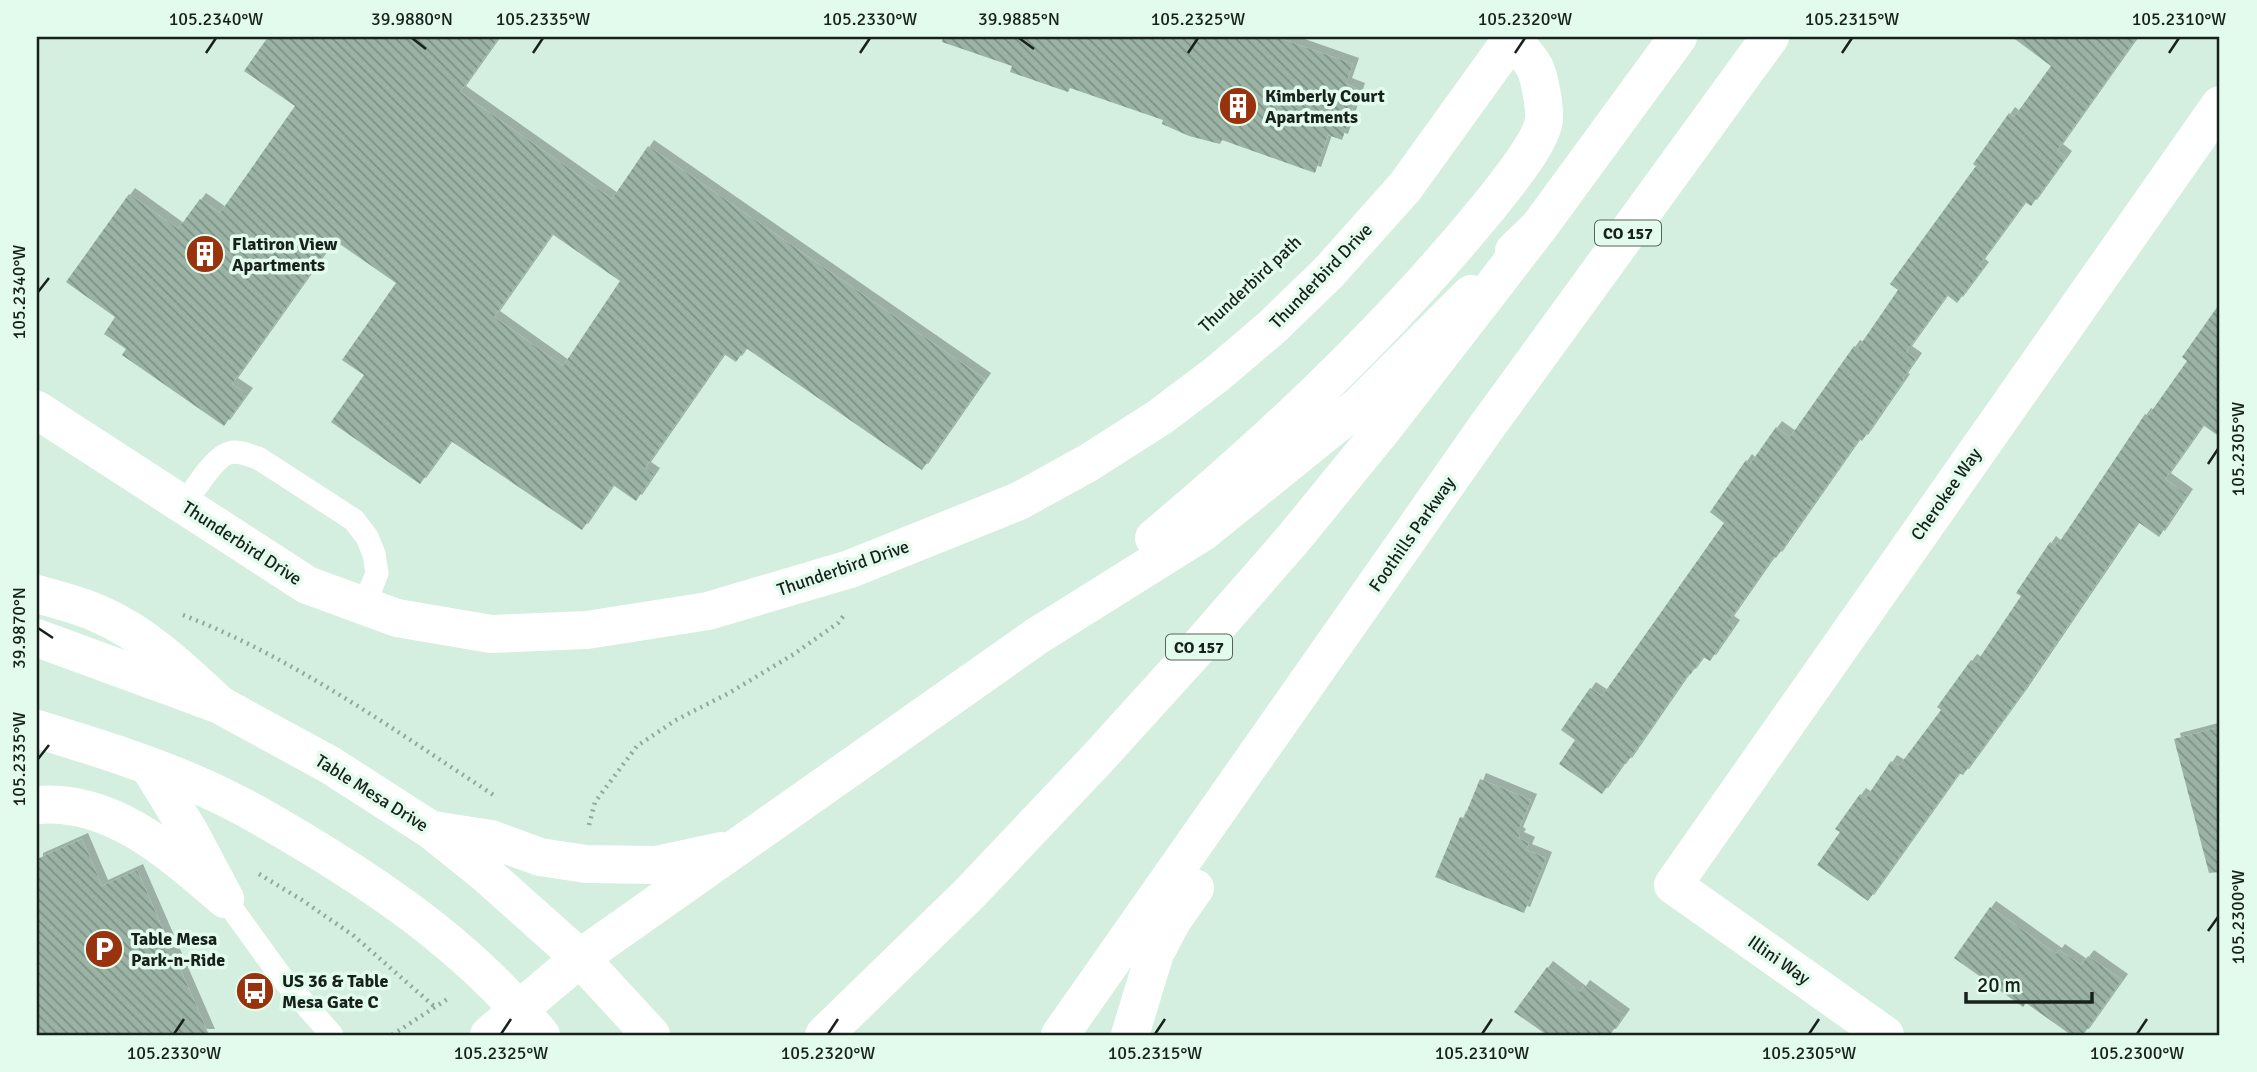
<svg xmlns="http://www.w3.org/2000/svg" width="2257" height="1072" viewBox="0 0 2257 1072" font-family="Signika,sans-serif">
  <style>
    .building { fill: url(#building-back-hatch); fill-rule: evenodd; filter: url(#shadow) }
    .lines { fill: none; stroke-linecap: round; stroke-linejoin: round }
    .path { stroke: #93a89c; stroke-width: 4.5; stroke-dasharray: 2 5; stroke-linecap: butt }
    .service { stroke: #fff; stroke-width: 23 }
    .minor { stroke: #fff; stroke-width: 38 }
    .trunk { stroke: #fff; stroke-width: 38 }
    .motorway { stroke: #fff; stroke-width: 38 }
    .ticks { fill: none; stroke: #18221c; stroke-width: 2.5 }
    .labels { text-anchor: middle; stroke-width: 7; stroke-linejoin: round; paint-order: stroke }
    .shield { fill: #e2fbec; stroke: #55635a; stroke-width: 2 }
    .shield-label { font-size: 16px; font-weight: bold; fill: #18221c }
    .poi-label { font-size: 18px; font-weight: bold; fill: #18221c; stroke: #e2fbec; text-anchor: start }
    .street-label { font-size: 18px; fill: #18221c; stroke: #e2fbec }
    .neatline { fill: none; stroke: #18221c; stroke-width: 2.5 }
    .ticks-label { font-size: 18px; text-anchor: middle; fill: #18221c }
  </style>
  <defs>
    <pattern id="building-back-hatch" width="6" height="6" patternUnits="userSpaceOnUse" patternTransform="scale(1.75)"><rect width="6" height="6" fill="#9bb3a5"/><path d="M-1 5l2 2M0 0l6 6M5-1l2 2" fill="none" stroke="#7d9186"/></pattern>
    <filter id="shadow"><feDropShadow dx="6" dy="-6" stdDeviation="0" flood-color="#0004"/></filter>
  </defs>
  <rect width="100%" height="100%" fill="#d4eedf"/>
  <path class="building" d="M268 37H499L460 92 612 199 648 146 985 379 922 470 746 348 736 362 724 354 645 468 654 474 636 501 613 485 582 530 451 441 420 484 331 422 364 375 342 360 396 283 334 240 232 384 247 394 224 426 122 355 126 349 104 334 115 317 66 282 129 194 178 229 200 199 220 213 295 106 244 71ZM552 234 620 281 563 366 494 317Z
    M943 37H1276L1353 64 1346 84 1359 89 1342 140 1328 135 1315 173 1222 140 1220 144 1189 136 1162 124 1163 120 1070 88 1068 92 1010 72 1012 66 942 42Z
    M2012 37H2137L2057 150 2066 157 2031 206 2025 202 1979 265 1983 268 1957 303 1947 295 1906 352 1916 359 1902 379 1904 380 1862 441 1859 439 1776 558 1774 556 1728 622 1734 626 1710 661 1703 657 1690 675 1688 674 1626 764 1624 763 1602 794 1559 764 1575 740 1561 730 1590 688 1602 696 1724 523 1710 512 1746 460 1750 464 1776 427 1790 437 1854 346 1858 348 1898 290 1890 284 1976 166 1973 164 2009 113 2014 117 2051 66Z
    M2220 303V437L2203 425 2165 479 2187 495 2159 537 2138 522 2021 695 1963 775 1959 773 1868 901 1817 865 1840 832 1835 829 1860 794 1866 798 1891 761 1899 766 1941 710 1937 707 1971 660 1976 663 2021 596 2016 593 2050 542 2055 546 2059 539 2061 540 2145 414 2148 416 2187 361 2182 357Z
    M2220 727V872L2209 873 2174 739Z
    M1480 779 1531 800 1517 833 1520 835 1518 838 1529 843 1526 850 1546 858 1524 913 1435 877 1460 817 1464 818Z
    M82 839 102 886 137 870 209 1035H37V859Z
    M1990 907 2056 954 2059 950 2081 965 2088 956 2122 980 2083 1035H2071L2026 1003 2023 1007 1954 958Z
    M1547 967 1580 992 1584 986 1624 1015 1610 1035H1547L1514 1012Z"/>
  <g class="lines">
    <path class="path" d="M183 615C296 659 394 730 495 796
      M589 825 595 802 637 746 676 720 729 693 794 654 838 623 845 614
      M259 874 302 900 354 936 436 1008
      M392 1035 449 998"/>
    <path class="service" d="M184 505C193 492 214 457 229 453 239 450 248 455 258 458L354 520 367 537 374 554 377 573 364 606
      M225 899 282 978 332 1035"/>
    <path class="minor" d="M37 410 307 585 397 618 491 634 587 630 708 611 850 569 1019 501 1088 463 1160 417 1217 374 1271 328 1328 273 1405 187 1513 37
      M489 1035 580 958
      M1885 1035 1673 885 2220 105"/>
    <path class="trunk" d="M1514 251 1539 227 1678 37
      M1154 538C1275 437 1390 328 1490 205 1505 186 1541 143 1544 120 1545 108 1540 79 1535 68 1530 58 1519 47 1512 39
      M37 638 220 705 330 765 431 830 487 875 580 958 651 1035
      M37 729C92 746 148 763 202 787 239 803 274 824 309 845 398 899 474 954 541 1035
      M149 766 190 833 225 899
      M433 830 491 839 540 857 586 864 656 865 721 851
      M580 958 1037 636 1203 532 1360 405 1471 294
      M1060 1035 1485 429 1770 37
      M1130 1035 1155 953 1172 921 1195 888"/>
    <path class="motorway" d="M37 594C57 600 80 605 99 614 147 635 182 670 220 705
      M37 805C112 798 172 854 225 899
      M824 1035 969 894 1097 759 1196 650 1293 539 1386 425 1539 227"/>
  </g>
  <path class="ticks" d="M412 38 426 49M1019 38 1034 49M206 53 216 38M533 53 543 38M860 53 870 38M1188 53 1198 38M1515 53 1525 38M1842 53 1852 38M2169 53 2179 38M38 292 49 278M2208 464 2218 449M38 628 53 638M38 759 49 745M2208 931 2218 917M174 1034 184 1019M501 1034 511 1019M828 1034 838 1019M1155 1034 1165 1019M1482 1034 1492 1019M1809 1034 1819 1019M2137 1034 2147 1019"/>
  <defs>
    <g id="building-disc" transform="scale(2.0125)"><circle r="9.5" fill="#99330e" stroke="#e2fbec"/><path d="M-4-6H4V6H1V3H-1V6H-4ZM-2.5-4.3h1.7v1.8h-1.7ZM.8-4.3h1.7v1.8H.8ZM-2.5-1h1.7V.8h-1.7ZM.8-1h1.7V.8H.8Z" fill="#fff"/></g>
    <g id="parking-disc" transform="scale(2.0125)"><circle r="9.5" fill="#99330e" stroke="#e2fbec"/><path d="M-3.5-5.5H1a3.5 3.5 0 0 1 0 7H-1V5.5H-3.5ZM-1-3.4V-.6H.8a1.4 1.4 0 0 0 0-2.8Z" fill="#fff"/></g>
    <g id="bus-disc" transform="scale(2.0125)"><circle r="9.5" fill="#99330e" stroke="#e2fbec"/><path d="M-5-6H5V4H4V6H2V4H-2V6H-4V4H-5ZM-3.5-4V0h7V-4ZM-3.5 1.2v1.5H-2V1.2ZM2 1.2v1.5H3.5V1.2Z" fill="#fff"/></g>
  </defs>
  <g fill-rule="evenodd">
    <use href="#building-disc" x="1238" y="106"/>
    <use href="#building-disc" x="205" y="254"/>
    <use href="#parking-disc" x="104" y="949"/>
    <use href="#bus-disc" x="255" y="991"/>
  </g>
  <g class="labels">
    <g class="shield">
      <rect x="1595" y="220.5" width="66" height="25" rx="5"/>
      <rect x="1166" y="634.5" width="66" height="25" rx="5"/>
    </g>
    <g class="shield-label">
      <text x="1628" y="239">CO 157</text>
      <text x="1199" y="653">CO 157</text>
    </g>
    <g class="poi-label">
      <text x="1265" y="102">Kimberly Court<tspan x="1265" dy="21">Apartments</tspan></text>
      <text x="232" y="250">Flatiron View<tspan x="232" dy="21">Apartments</tspan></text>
      <text x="131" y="945">Table Mesa<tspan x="131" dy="21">Park-n-Ride</tspan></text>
      <text x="282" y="987">US 36 &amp; Table<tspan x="282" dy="21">Mesa Gate C</tspan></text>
    </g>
    <g class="street-label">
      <text transform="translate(1321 276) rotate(-46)" y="6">Thunderbird Drive</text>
      <text transform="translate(1250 284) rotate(-43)" y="6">Thunderbird path</text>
      <text transform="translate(1946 494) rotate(-55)" y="6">Cherokee Way</text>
      <text transform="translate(1412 534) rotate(-55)" y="6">Foothills Parkway</text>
      <text transform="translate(242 543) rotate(33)" y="6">Thunderbird Drive</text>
      <text transform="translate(843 568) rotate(-19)" y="6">Thunderbird Drive</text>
      <text transform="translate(372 793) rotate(32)" y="6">Table Mesa Drive</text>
      <text transform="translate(1779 960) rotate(35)" y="6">Illini Way</text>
    </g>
  </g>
  <rect width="2257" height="1072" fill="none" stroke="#e2fbec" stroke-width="77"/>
  <path d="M1966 992v10h126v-10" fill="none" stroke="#18221c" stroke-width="3.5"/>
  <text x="1977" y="992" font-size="21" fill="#18221c" stroke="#e2fbec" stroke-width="5" paint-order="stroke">20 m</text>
  <rect x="38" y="38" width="2180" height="996" class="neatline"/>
  <g class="ticks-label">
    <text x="216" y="25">105.2340°W</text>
    <text x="412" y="25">39.9880°N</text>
    <text x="543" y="25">105.2335°W</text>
    <text x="870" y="25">105.2330°W</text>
    <text x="1019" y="25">39.9885°N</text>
    <text x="1198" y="25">105.2325°W</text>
    <text x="1525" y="25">105.2320°W</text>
    <text x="1852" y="25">105.2315°W</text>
    <text x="2179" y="25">105.2310°W</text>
    <text transform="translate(19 292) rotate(-90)" y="6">105.2340°W</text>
    <text transform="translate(2238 449) rotate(-90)" y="6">105.2305°W</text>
    <text transform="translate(19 628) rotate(-90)" y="6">39.9870°N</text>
    <text transform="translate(19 759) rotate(-90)" y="6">105.2335°W</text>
    <text transform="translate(2238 917) rotate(-90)" y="6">105.2300°W</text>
    <text x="174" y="1059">105.2330°W</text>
    <text x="501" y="1059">105.2325°W</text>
    <text x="828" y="1059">105.2320°W</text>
    <text x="1155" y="1059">105.2315°W</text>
    <text x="1482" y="1059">105.2310°W</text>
    <text x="1809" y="1059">105.2305°W</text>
    <text x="2137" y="1059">105.2300°W</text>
  </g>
</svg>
